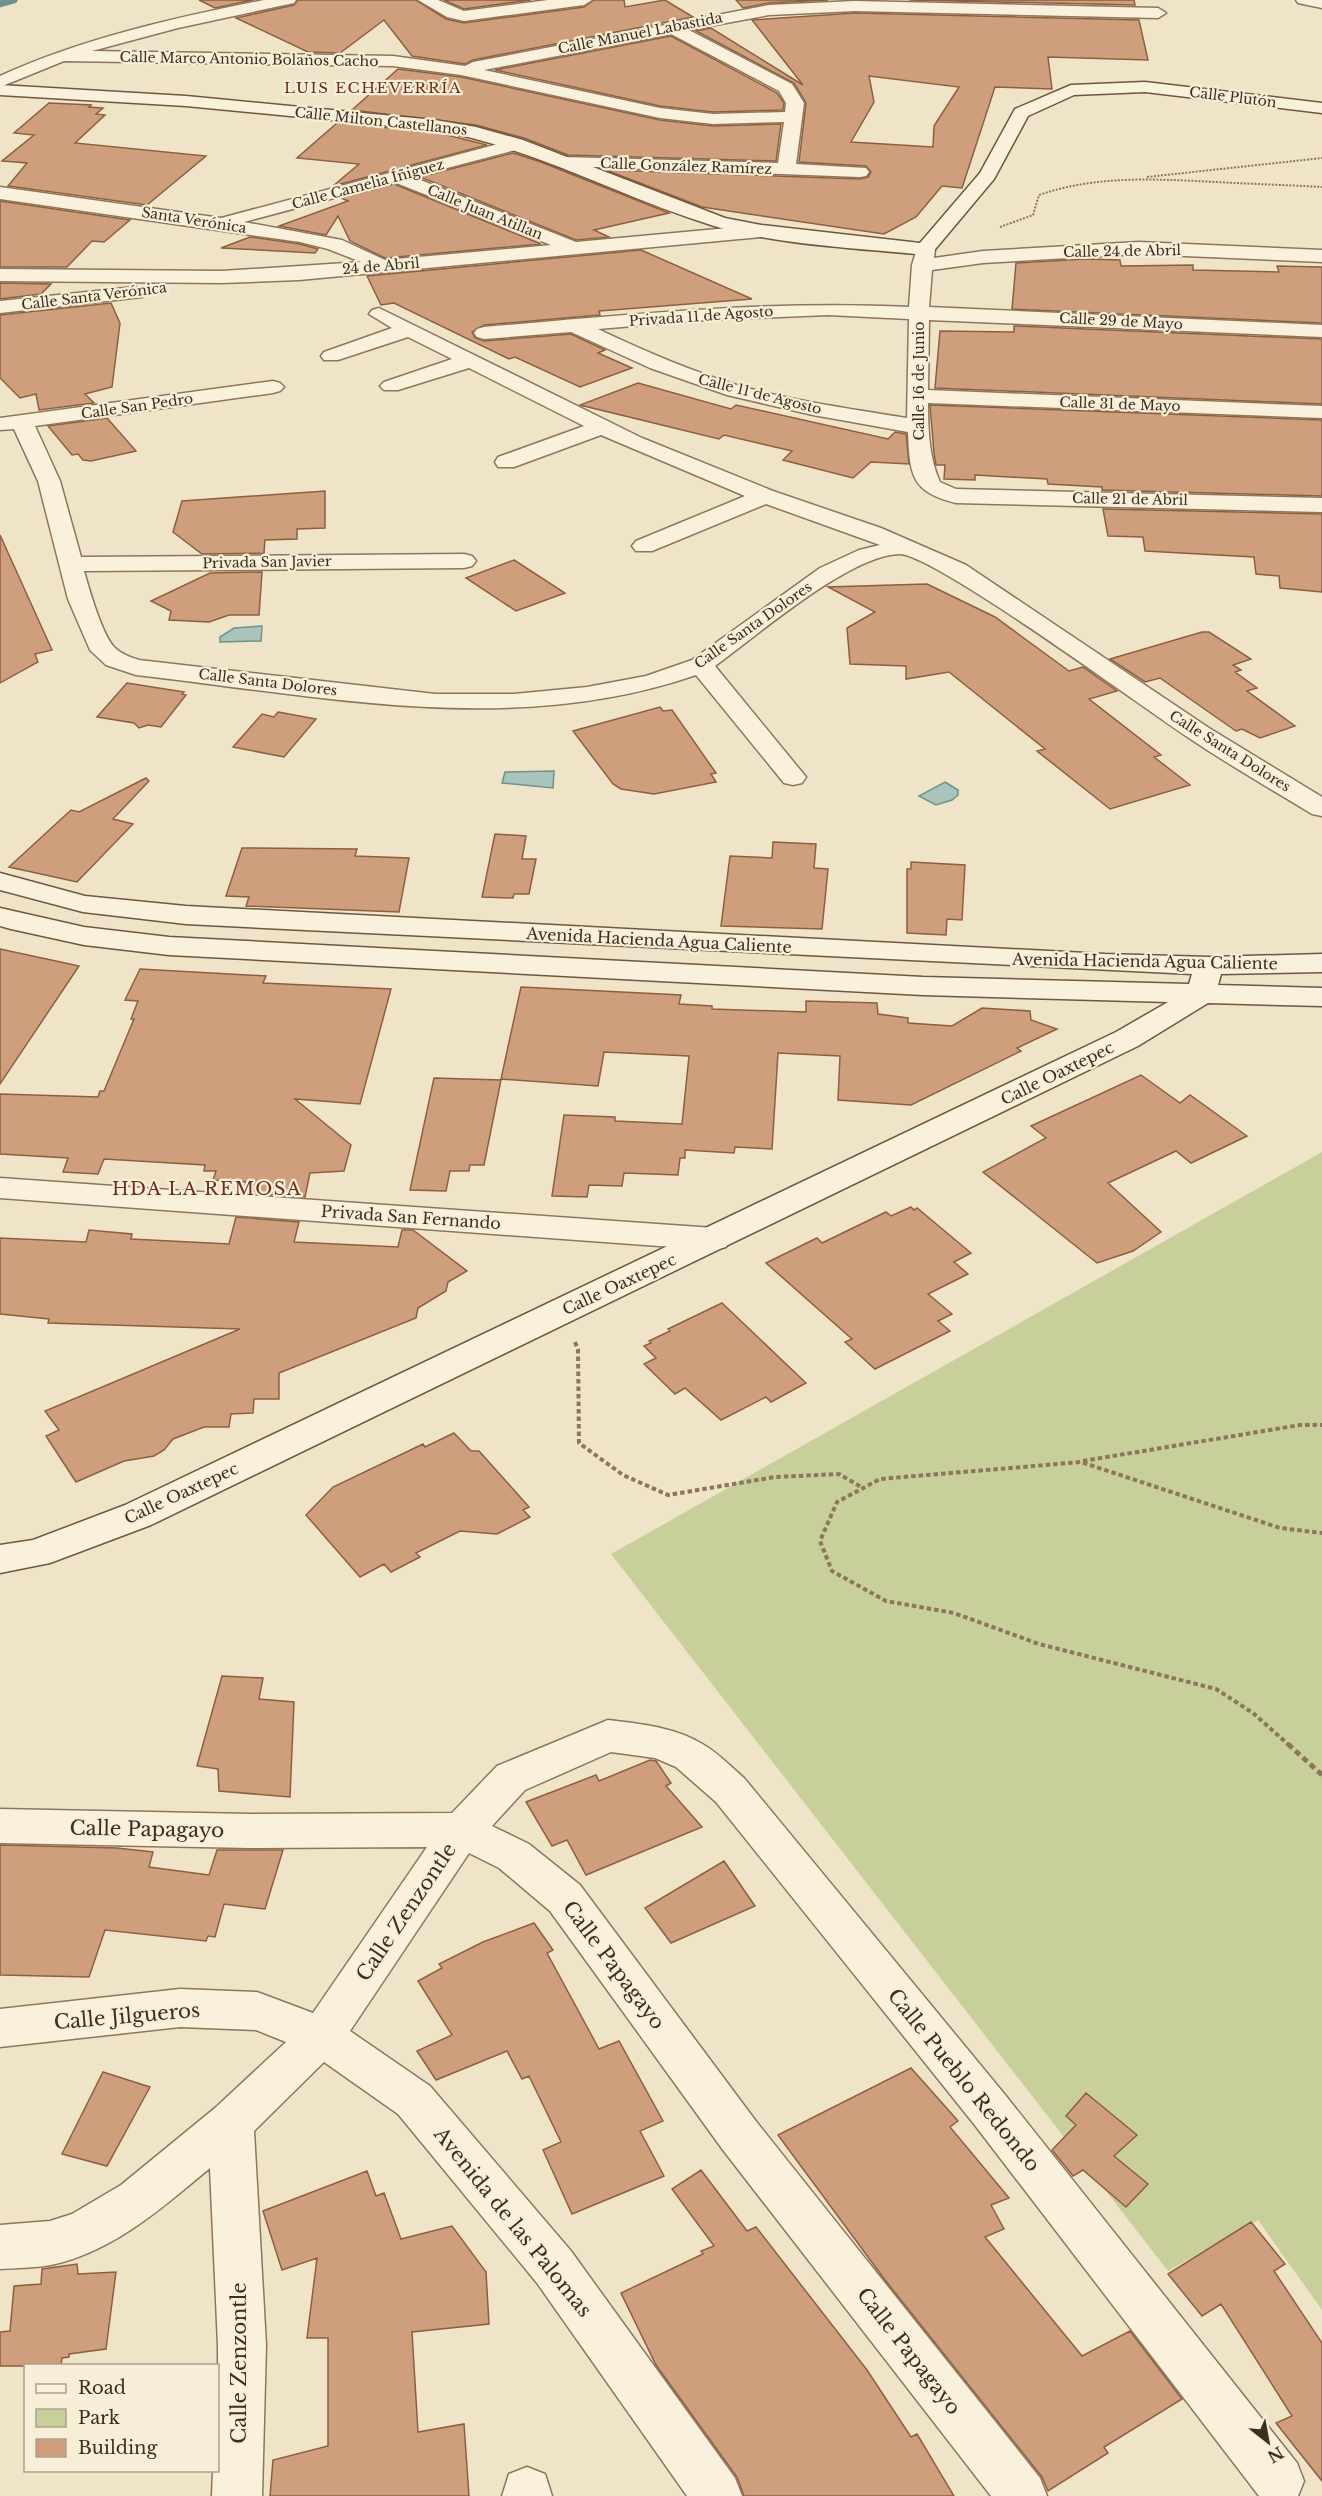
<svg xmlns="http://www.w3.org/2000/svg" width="1322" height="2496" viewBox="0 0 1322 2496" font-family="'Libre Baskerville',serif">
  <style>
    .green { fill: #c9cf9b }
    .water { fill: #a9c4bc; stroke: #6f938a; stroke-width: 1.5 }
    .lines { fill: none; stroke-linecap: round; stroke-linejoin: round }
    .stream { stroke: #6f938a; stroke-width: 7 }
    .building { fill: #cf9f7d; stroke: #8d5f41; stroke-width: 1.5; fill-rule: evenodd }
    .street-casing { stroke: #8d765c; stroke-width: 3 }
    .secondary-casing { stroke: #6f573f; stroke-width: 3 }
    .path-far2 { stroke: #8d765c; stroke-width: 2; stroke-dasharray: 2 1.5; stroke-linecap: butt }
    .path-far1 { stroke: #8d765c; stroke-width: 4; stroke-dasharray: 4.5 3; stroke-linecap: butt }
    .path { stroke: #8d765c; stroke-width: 5; stroke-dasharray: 6 4; stroke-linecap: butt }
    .street { fill: #faf1dc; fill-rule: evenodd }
    .secondary { fill: #faf1dc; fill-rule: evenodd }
    .labels { text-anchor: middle; stroke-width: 4.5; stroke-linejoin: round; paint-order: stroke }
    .far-street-label { font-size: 14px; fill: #3d2e20; stroke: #f7eed8 }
    .far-neighbourhood-label { font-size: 15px; letter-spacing: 1.5px; fill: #6b2e1e; stroke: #f7eed8 }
    .street-label { font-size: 16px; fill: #3d2e20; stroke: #f7eed8 }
    .neighbourhood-label { font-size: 18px; letter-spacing: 1.5px; fill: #6b2e1e; stroke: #f7eed8 }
    .near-street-label { font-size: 20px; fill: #3d2e20; stroke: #f7eed8 }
  </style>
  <rect width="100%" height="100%" fill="#f0e4c8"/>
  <path class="green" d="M1322 1152V2310L1258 2220 1168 2271 611 1554Z"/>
  <path class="water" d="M262 626 261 641 220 642V637L234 628Z
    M554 771 553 788 502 783 505 772Z
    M945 782 958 790V795L952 800 936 805 919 796Z"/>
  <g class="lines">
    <path class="stream" d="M0 4 14 0"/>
  </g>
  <path class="building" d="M199 0H253L215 8Z
    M298 0H416L446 19 464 23 584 7 594 0H624L625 7 665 0 693 17 473 60 465 64 412 56 384 20 340 53 308 52 236 18 294 5Z
    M444 0H531L464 9Z
    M736 0H828L769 3 743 8Z
    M909 0H1134L1135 5Z
    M855 13 1139 20 1148 60 1048 57 1052 89 995 87 962 188 942 186 916 217 884 234 702 207 606 170 860 179 868 177 871 172 866 166 799 162 806 103 794 83 696 31 711 28 803 85 752 20ZM869 76 959 87 934 126 933 147 851 142 874 102Z
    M671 36 777 93 784 103 783 110 713 112 660 106 495 70Z
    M398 69 461 77 660 120 713 126 781 124 776 161 568 155 524 138 476 125 352 110Z
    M49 103 91 105 89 107 103 108 96 114 105 115 75 143 206 156 147 205 8 186 27 163 2 161 34 135 14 133Z
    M337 123 435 132 487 145 333 186 359 164 297 158Z
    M513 153 541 162 669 213 594 230 609 237 576 240 420 177Z
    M394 184 541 244 385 258 350 241 338 216 326 235 279 226 348 201 341 198Z
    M0 201 130 220 104 242 92 241 67 267H0Z
    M250 237 300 244 318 249 315 253 221 248Z
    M641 250 752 299 612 310 599 311 600 315 484 325 472 332 475 338 484 341 571 334 605 350 598 353 632 368 580 387 515 357 509 359 394 303 381 305 367 276Z
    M1086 259 1120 260 1121 266 1193 265V270L1279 272 1277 266 1322 267V323L1012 309 1016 263Z
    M0 283 51 284 41 294 0 299Z
    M111 303 120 323 112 387 85 394 94 403 39 410 36 394 20 398 0 378V315Z
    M1014 326 1322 339V404L935 388 940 331 1014 332Z
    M638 383 731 409 736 405 888 439 895 432 906 434 909 464 871 462 853 478 783 460 792 451 724 435 719 439 580 405Z
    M930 405 1322 420V496L1102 490V487L1048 484 1047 479 975 475V480L944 479 945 465H936L934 453Z
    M107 418 136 451 91 461 83 460 78 454 72 455 48 426Z
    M325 491V528L297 529V539L265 540 264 553 202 554 173 532 182 501Z
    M1103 509 1322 514V592L1280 588 1279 576 1256 574 1254 557 1145 551 1143 537 1108 536Z
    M0 535 52 650 35 654 38 662 0 683Z
    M514 560 565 593 516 611 466 578Z
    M262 572 259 615H229L209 622 169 620 171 611 151 601 210 573Z
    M927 584 995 617 1069 671 1083 667 1117 691 1089 699 1161 755 1154 757 1190 785 1110 809 1037 751 1045 749 949 672 906 679V666L850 664 847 628 875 612 828 587Z
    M1202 632H1209L1251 659 1233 665 1241 670 1235 672 1257 688 1247 691 1295 726 1260 738 1242 729 1236 731 1160 678 1145 682 1110 659Z
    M127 683 184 692 182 694 186 695 161 727 148 725 139 728 134 723 97 717Z
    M660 707 663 711 672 710 716 773 711 774 716 782 654 794 621 789 613 784 573 731Z
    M278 712 316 719 284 757 233 747 262 714 274 717Z
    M146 778 149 781 113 819 133 824 77 882 9 867 71 810 79 812Z
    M495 834 526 836 522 859H536L529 894H514L513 898 482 897Z
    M773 842 816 844 814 868 828 869 822 929 721 926 730 856 772 858Z
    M242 848 357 849 355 856 409 858 399 912 246 906 249 897 226 896Z
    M911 862 965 865 962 920 947 919 946 935 907 933V869H911Z
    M0 949 79 966 0 1084Z
    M140 969 266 976 263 983 391 989 360 1104 295 1099 351 1145 344 1171 310 1173 305 1197 243 1193 246 1182 213 1180 216 1171H204L205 1165 104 1159 98 1174 63 1172 68 1158 0 1154V1094L98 1097 100 1091H104L134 1019H131L138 1001 125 1000Z
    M521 987 681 995 679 1004 712 1006V1009L806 1012V1001L877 1003 878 1014 908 1018V1023L952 1026 982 1008 1030 1011 1031 1020 1057 1029 1017 1048 1021 1051 911 1105 838 1100 840 1056 778 1053 772 1149 735 1147 734 1153 685 1150V1158H680L678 1175 624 1173 622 1186 589 1185 587 1197 552 1196 564 1115 615 1117V1121L682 1124 689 1056 604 1052 598 1086 501 1079Z
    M1141 1075 1180 1103 1190 1095 1247 1136 1191 1163 1176 1151 1108 1183 1161 1232 1133 1251 1097 1263 983 1172 1046 1138 1031 1126Z
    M434 1078 501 1080 484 1165H470L469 1171H450L446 1191 410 1190Z
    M911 1207 914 1210 917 1208 971 1253 954 1262 968 1274 928 1294 952 1314 938 1321 950 1331 875 1369 845 1342 852 1339 766 1263 817 1238 822 1243 886 1212 891 1216Z
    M236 1217 299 1222 294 1242 398 1247 402 1230H413L467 1271 448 1282 446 1291 418 1308 416 1318 279 1373V1399H254L253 1413 231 1414 229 1427H204L173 1439 164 1450 154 1456 124 1461 76 1482 46 1436 59 1430 45 1411 240 1329 48 1323 49 1319 0 1314V1238L86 1242 89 1230 132 1234 131 1239 229 1244Z
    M722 1303 806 1383 771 1402 766 1397 721 1420 685 1388 675 1394 644 1364 656 1358 644 1346 651 1343 649 1341 670 1331 668 1329Z
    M454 1433 471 1451H479L529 1507 523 1510 530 1517 497 1534 460 1531 416 1553 420 1557 391 1572 384 1564 360 1577 306 1515 333 1487 423 1444 425 1447Z
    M222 1676 263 1678 259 1699 294 1702 290 1797 219 1791 218 1769 197 1766Z
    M650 1760 656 1761 671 1783 666 1786 702 1827 586 1875 567 1840 552 1846 526 1802 596 1775 599 1781Z
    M0 1845 117 1848 153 1852 149 1867 209 1875 217 1850H283L265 1909 224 1904 215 1937 208 1936 206 1941 105 1930 89 1977 0 1975Z
    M724 1861 755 1906 671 1943 645 1908Z
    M534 1923 553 1950 547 1953 599 2049 619 2041 663 2121 640 2131 664 2176 572 2214 543 2150 561 2142 529 2076 522 2079 507 2051 436 2080 417 2051 452 2035 418 1981 442 1968 439 1964 483 1942Z
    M911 2068 958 2121 950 2127 1009 2198 991 2205 1004 2229 985 2237 1082 2356 1130 2331 1182 2399 1104 2447 1108 2453 1048 2491 1042 2477 885 2280 778 2135Z
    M103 2072 150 2087 107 2166 62 2154Z
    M1086 2093 1137 2135 1114 2156 1148 2184 1126 2207 1083 2170 1073 2176 1052 2150 1076 2125 1066 2116Z
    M701 2170 747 2231 756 2227 867 2370 911 2437 917 2434 954 2496H744L737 2477 656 2365 621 2293 703 2254 701 2251 714 2246 672 2189Z
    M367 2171 376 2196 384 2193 401 2239 452 2226 486 2272 489 2324 412 2332 418 2432 464 2424 469 2496H270L273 2460 328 2446V2338H307L317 2258 282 2270 263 2211Z
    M1251 2222 1285 2264 1274 2271 1322 2343V2481L1276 2423 1292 2416 1221 2304 1202 2316 1168 2274Z
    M77 2264 78 2274 116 2272 106 2349 69 2354V2357L62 2358 61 2366H0V2332L10 2331 14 2286 41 2284 42 2269Z"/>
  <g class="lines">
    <g class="street-casing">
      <path id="street" d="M264 0H296L294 3 178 28 92 51 393 56 465 66 473 62 769 5 855 1 1158 8 1166 13 1158 18 855 11 769 15 689 30 792 84 804 103 796 164 866 168 869 172 866 176 860 177 568 166 562 165 559 161 562 157 778 163 784 122 713 124 660 118 461 75 393 66 64 61 0 87V76C84 38 174 18 264 0ZM671 34 779 91 786 103 785 112 713 114 660 108 484 70Z
        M418 0H438L464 11 548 0H592L584 5 464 21 447 17Z
        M1296 0H1322V8L1298 3Z
        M517 139 526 144 523 148 413 177 576 242 761 225 771 231 761 237 299 280 222 283 0 281V269L222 271 361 262 328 249 300 242 0 199V187L221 218ZM394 182 551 245 385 260 342 240 244 222Z
        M1139 242 1322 250V262L1139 254 983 263 932 270 929 307 1322 325V337L929 320 928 390 1322 406V418L928 403C928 429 929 458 940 482L956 489 1322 498V512L956 503C911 492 910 475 908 432L813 415 727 395 650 368 571 332 484 339 477 337 474 333 477 329 484 327C626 315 767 300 909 307L912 265 918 245H932L935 249 934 258 983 251ZM828 315 909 319 907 418C851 409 794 401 740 386 691 371 644 351 598 329L705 320Z
        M135 287 142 289 145 293 142 297 0 313V301Z
        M379 308 642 438 773 491 881 528 966 565 1209 728 1322 797V816L1312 814C1271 789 1229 765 1189 738 1146 710 933 553 899 554 848 556 758 635 715 666L806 777 802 783 793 785 784 783 696 675C514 738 322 696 136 675L106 665 90 650 68 599 38 481 14 429 0 430V418L273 381 280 383 284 387 280 391 273 393 35 426 60 481 81 557 464 554 472 556 476 561 472 566 464 568 84 571C89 589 102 634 114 647 121 654 130 657 139 660L435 694H514L587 687 646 676 692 660 820 568 859 550 880 545 766 504 652 551H636L632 546 636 541 745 496 601 435 514 467H498L495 462 498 457 584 426 469 368 398 390H384L380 386 384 382 452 359 408 337 338 360H324L321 356 324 352 392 328 369 314 372 310Z
        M0 1178 714 1228 726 1231 730 1239 726 1247 714 1250 0 1198Z
        M608 1720C641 1724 675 1727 704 1745 718 1753 731 1767 744 1778L1006 2096 1297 2463 1304 2481 1298 2496H1259L974 2124 716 1802 676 1767 655 1758 611 1752 525 1790 492 1826 529 1844 580 1885 755 2120 1040 2478 1047 2496H991L723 2150 550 1911 499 1868 469 1853 350 2031 430 2086 571 2251 735 2478 742 2496H687L537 2283 398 2114 324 2062 254 2131 266 2345 262 2496H212L213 2470H218V2345L210 2168C163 2207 113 2252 51 2265 34 2268 16 2268 0 2269V2225L50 2221 72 2214 121 2185 215 2108 286 2042 256 2030 180 2027 0 2047V2009L180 1989 257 1992 313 2013 427 1847 250 1848 0 1843V1809L250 1814 452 1813 497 1766Z
        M527 2467 545 2474 552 2496H502L509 2474Z"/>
    </g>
    <g class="secondary-casing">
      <path id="secondary" d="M1145 82 1322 103V113L1145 92 1074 95 1028 116 994 179 932 253 925 255C859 248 776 245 714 226 619 197 533 147 435 130L186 106 0 95V85L186 96 435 120 476 127 523 140 725 218 761 225 920 243 980 173 1015 109 1071 85Z
        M0 873 85 896 186 906 1105 954 1209 957 1322 954V972L1221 974 1218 985 1322 988V1006L1208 1003 1138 1046 151 1525 50 1563 0 1573V1545L33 1540 125 1505 1116 1032 1168 1002 923 995 169 955 84 945 11 929 0 926V908L84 927 169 937 923 977 1189 984 1192 974 186 924 83 912 0 890Z"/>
    </g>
    <path class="path-far2" d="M1147 177 1322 158
      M1000 227 1033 215 1039 195C1097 175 1156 179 1216 182 1252 184 1287 185 1322 187"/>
    <path class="path-far1" d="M575 1342 578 1350 579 1443 623 1475 668 1495 775 1477 839 1474 863 1488
      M1083 1461 1300 1425H1322
      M1290 1746 1253 1713 1216 1689 1039 1644 954 1613 886 1601 832 1571 820 1541 837 1502 880 1479 1081 1462 1280 1528 1322 1533"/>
    <path class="path" d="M1288 1744 1322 1775"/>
    <use href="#street" class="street"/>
    <use href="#secondary" class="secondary"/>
  </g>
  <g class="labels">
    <g class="far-street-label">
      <text transform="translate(640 33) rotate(-11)" y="5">Calle Manuel Labastida</text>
      <text transform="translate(249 59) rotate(1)" y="5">Calle Marco Antonio Bolaños Cacho</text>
      <text transform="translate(1233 97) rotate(7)" y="5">Calle Plutón</text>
      <text transform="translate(381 121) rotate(6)" y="5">Calle Milton Castellanos</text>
      <text transform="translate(686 166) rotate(2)" y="5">Calle González Ramírez</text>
      <text transform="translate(368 184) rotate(-15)" y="5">Calle Camelia Íñiguez</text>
      <text transform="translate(485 212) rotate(22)" y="5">Calle Juan Atillan</text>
      <text transform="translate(194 220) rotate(9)" y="5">Santa Verónica</text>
      <text transform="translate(1122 251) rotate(-1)" y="5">Calle 24 de Abril</text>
      <text transform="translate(381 266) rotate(-5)" y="5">24 de Abril</text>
      <text transform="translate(94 296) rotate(-7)" y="5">Calle Santa Verónica</text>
      <text transform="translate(701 316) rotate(-4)" y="5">Privada 11 de Agosto</text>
      <text transform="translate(1121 321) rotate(3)" y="5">Calle 29 de Mayo</text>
      <text transform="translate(919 381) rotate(-90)" y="5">Calle 16 de Junio</text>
      <text transform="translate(760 394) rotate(14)" y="5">Calle 11 de Agosto</text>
      <text transform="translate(1120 404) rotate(2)" y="5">Calle 31 de Mayo</text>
      <text transform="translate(137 406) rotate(-8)" y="5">Calle San Pedro</text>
      <text transform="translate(1130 499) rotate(1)" y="5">Calle 21 de Abril</text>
      <text transform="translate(267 562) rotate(-1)" y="5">Privada San Javier</text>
      <text transform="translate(753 625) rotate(-35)" y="5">Calle Santa Dolores</text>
      <text transform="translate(268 682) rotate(7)" y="5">Calle Santa Dolores</text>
      <text transform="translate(1230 751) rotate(32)" y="5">Calle Santa Dolores</text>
    </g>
    <g class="far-neighbourhood-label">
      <text x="373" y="93">LUIS ECHEVERRÍA</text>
    </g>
    <g class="street-label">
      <text transform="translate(659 940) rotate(3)" y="6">Avenida Hacienda Agua Caliente</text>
      <text transform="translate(1145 961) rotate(1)" y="6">Avenida Hacienda Agua Caliente</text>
      <text transform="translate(1057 1073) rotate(-26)" y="6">Calle Oaxtepec</text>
      <text transform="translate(411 1217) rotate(4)" y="6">Privada San Fernando</text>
      <text transform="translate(619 1284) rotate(-25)" y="6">Calle Oaxtepec</text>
      <text transform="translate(181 1493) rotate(-25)" y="6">Calle Oaxtepec</text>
    </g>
    <g class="neighbourhood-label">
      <text x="207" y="1195">HDA LA REMOSA</text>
    </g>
    <g class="near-street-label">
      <text transform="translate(147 1829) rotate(1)" y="7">Calle Papagayo</text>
      <text transform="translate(406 1912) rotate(-56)" y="7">Calle Zenzontle</text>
      <text transform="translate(614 1965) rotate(53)" y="7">Calle Papagayo</text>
      <text transform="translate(127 2016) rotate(-5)" y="7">Calle Jilgueros</text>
      <text transform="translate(964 2080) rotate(51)" y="7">Calle Pueblo Redondo</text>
      <text transform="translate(513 2222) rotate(51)" y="7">Avenida de las Palomas</text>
      <text transform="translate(909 2351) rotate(52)" y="7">Calle Papagayo</text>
      <text transform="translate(239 2363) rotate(-90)" y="7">Calle Zenzontle</text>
    </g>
  </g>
  <rect x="24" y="2364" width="195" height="108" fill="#f7eed8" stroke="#ada18e" stroke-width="1.5"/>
  <rect x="36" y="2384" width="30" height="9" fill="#faf1dc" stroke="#ada18e" stroke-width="1.5"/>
  <text x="78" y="2394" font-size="18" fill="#3d2e20">Road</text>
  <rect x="36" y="2409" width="30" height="18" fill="#c9cf9b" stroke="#ada18e" stroke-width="1.5"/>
  <text x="78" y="2424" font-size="18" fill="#3d2e20">Park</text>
  <rect x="36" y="2439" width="30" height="18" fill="#cf9f7d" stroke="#ada18e" stroke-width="1.5"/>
  <text x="78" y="2454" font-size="18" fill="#3d2e20">Building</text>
  <g transform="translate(1268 2442) rotate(149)" stroke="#f7eed8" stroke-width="4.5" paint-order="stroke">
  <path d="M0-4.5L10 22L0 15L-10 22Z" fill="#3d2e20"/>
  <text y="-9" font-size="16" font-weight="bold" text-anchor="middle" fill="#3d2e20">N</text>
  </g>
</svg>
